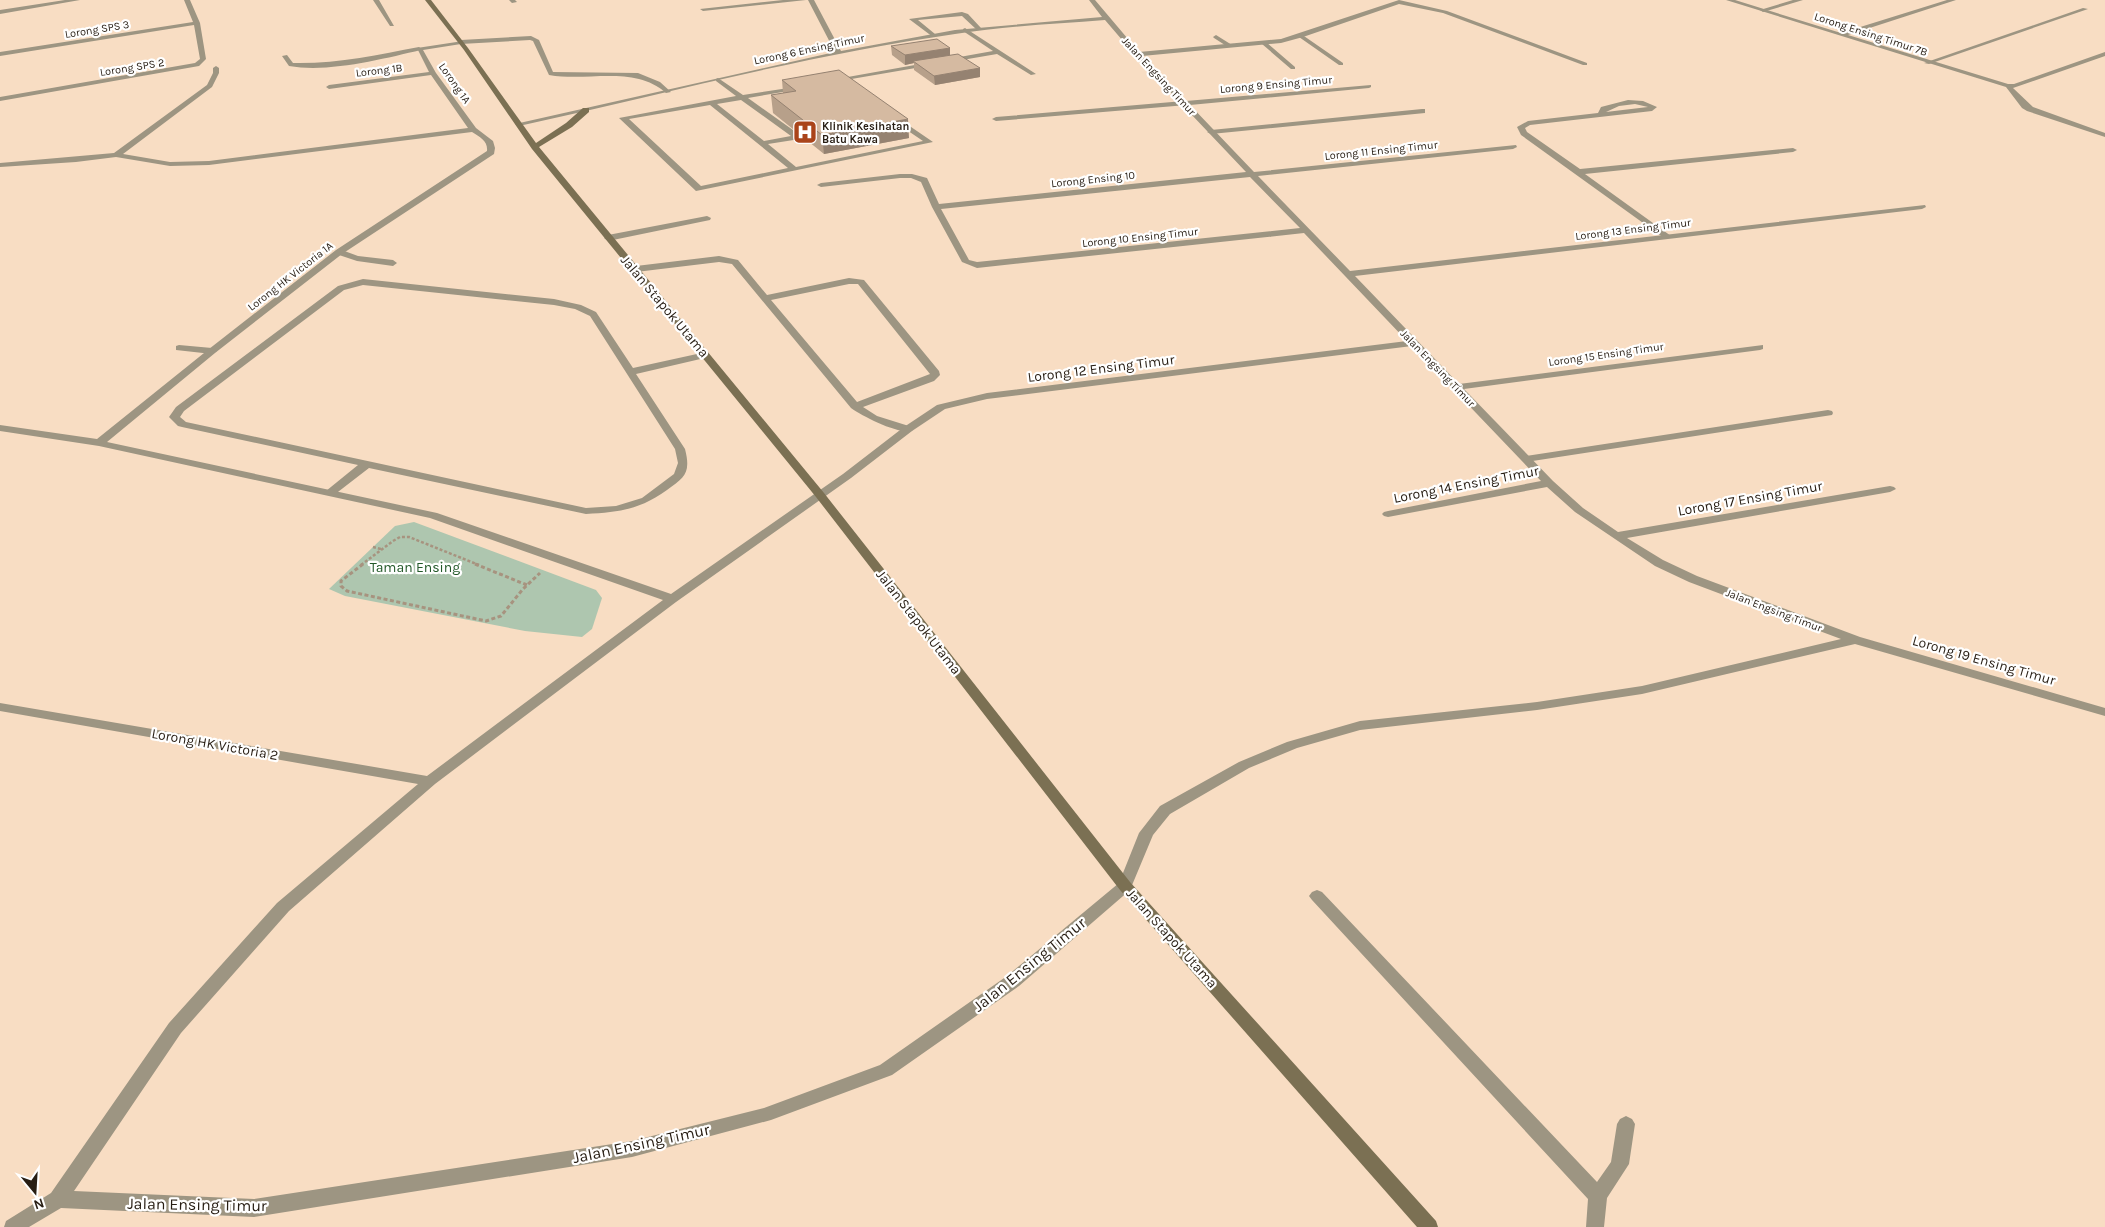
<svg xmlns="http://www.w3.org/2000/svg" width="2105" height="1227" viewBox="0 0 2105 1227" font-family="Karla,sans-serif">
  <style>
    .green { fill: #aec6af }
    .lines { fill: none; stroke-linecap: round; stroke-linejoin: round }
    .path-far1 { stroke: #a7937f; stroke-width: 2.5; stroke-dasharray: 3 2; stroke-linecap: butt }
    .path { stroke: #a7937f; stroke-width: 3; stroke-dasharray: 4 2.5; stroke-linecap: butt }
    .lane { fill: #9d9582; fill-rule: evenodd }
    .street { fill: #9d9582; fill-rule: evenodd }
    .secondary { fill: #7b7053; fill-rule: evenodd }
    .wall { fill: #b7a08a }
    .shaded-wall { fill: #958271 }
    .building { fill: #d5baa1; stroke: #958271 }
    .labels { text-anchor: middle; stroke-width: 4.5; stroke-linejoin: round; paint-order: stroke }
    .far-street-label { font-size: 11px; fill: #271d13; stroke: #fff }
    .far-poi-label { font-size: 11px; font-weight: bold; fill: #271d13; stroke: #fff; text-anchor: start }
    .street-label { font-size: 14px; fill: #271d13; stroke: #fff }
    .park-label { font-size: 14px; fill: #225828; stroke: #fff }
    .near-street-label { font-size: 16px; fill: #271d13; stroke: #fff }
  </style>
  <rect width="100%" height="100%" fill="#f8ddc3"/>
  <path class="green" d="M414 522 596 590 602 598 592 629 582 637 525 631 345 596 329 589 395 526Z"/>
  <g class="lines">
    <path class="path-far1" d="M373 547 381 549
      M361 565 393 541 400 537H409L479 565"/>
    <path class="path" d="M363 564 341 581V586L347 591 486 621 501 616 523 589 540 573
      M475 564 527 585"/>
    <path class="lane" d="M1793 0H1803L1763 12 1760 10Z
      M2083 8 2088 9 1929 64 1924 63Z
      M962 12 968 14 981 28V30H977L962 16 918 20 935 34V36L933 37 909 19Z
      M965 28 1036 74 1031 75 997 54 834 82 831 80 993 51 963 31V29Z
      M1301 34 1343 63V65H1339L1299 37 1298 36Z
      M1216 35 1232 45V47H1228L1214 38 1213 37Z
      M531 36 539 40 553 72 638 73 660 82 671 92 666 93C634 65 588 82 549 75L533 41 530 40 461 44 458 42 461 40Z
      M1262 42H1266L1295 67V69H1291L1262 44Z
      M419 47 422 49 421 50C382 59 329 73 289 66L282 56 287 55 293 63C336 64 377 55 419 47Z
      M718 78 743 95 802 86 803 87 800 89 748 98 800 135V139L768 144 796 167 923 141 892 120V116H895L933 142 696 191 619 118 736 96 716 81V79ZM741 100 791 136 764 141 717 104ZM710 105 788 168 701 186 629 119Z
      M1628 100 1643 101 1657 107 1652 111 1530 125 1525 128 1527 132 1580 169 1793 148 1797 150 1793 152 1585 174 1671 236 1664 238 1521 135 1517 127 1528 121 1598 113 1601 107ZM1635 104 1648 107 1606 112 1619 106Z
      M1184 101H1187V105L996 121 992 119 996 117Z
      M1422 109H1425V113L1211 134 1207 132 1211 130Z
      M707 216 711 218 710 220 608 241 604 238 608 235Z
      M339 249 358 256 393 260 397 263 393 266 357 261 336 254 335 252Z
      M719 256 738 260 767 295 849 278 864 280 939 371 940 375 934 381 863 407 877 416 912 427 913 429 912 431C897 434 864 417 851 408L732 264 719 262 636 272 632 269 636 266ZM849 284H858L930 374 857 402 771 300Z
      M363 279 554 299 581 305 596 312 633 368 706 352 709 353V357L636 374 685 449C691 473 685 477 667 490 639 510 619 512 586 514L369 468 334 495H326L324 493 326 491 358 465 182 427 178 426 169 417 176 407 338 286ZM363 285 554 305 575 309 590 316 675 449 678 463 674 474 642 498 616 506 586 508 186 422 180 417 184 411 344 290Z
      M179 345 212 348 217 351 212 354 176 350V346Z
      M1828 410 1832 411 1833 413 1832 415 1526 462 1521 459 1526 456Z
      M1317 890 1322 892 1597 1182 1611 1162 1617 1124 1620 1119 1626 1116 1632 1119 1635 1124 1629 1164 1607 1198 1604 1227H1586L1588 1199 1312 900 1309 896 1312 892Z"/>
    <path class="street" d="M65 0H80L0 14V10Z
      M184 0H190L200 23 206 59 199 66 0 101V97L195 63 200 59 194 25 0 56V52L193 22Z
      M373 0H379L394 26H390Z
      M509 0H515L517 2 512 3Z
      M783 0H806L703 11 700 9Z
      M808 0H814L841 51 955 30 1102 17 1089 0H1095L1139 52 1281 39 1399 0 1447 11 1587 63V65H1583L1443 13 1399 4 1303 37 1281 43 1142 56 1186 101 1371 85V87L1369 88 1190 105 1254 172 1516 145 1517 147 1513 149 1258 176 1350 271 1925 205 1926 207 1922 209 1355 276 1459 384 1763 345V349L1760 350 1464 389 1553 481 1583 508 1618 532 1890 486 1894 487 1896 489 1890 492 1627 538 1663 560 1697 576 1860 637 2105 708V716L1855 644 1642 694 1537 710 1360 730 1297 748 1249 768 1170 814 1153 835 1130 890 1019 986 892 1075 771 1120 632 1157 254 1217 61 1208 29 1227H4L6 1221 51 1193 169 1023 277 903 418 784 0 711V703L427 776 663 600 430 518 99 446 0 431V425L97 439 209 349 336 250 487 151C488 141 480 137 472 132L209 165 170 166 116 157 76 162 0 167V163L114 153 207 85 213 73V68L216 66 219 68V73L212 87 123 154 170 162 209 161 468 128 431 75 329 89 326 87 329 85 429 72 417 48 463 41V43L461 44 423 50 436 73 476 128 493 141 495 148 494 154 342 254 215 353 107 442 437 513 671 594 843 474 904 427 937 405 987 393 1407 341 1304 233 977 268 962 262 932 207 921 182 911 178H900L821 187 817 185 821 183 900 174H912L927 178 939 204 1246 172 1135 55 1105 20C1055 24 1005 26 955 34 808 55 664 94 519 126L515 124 835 52ZM1250 177 1300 228 977 262 969 260 941 209ZM1412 346 1541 481 1388 511 1384 512 1382 514 1384 516 1388 517 1547 487 1575 512 1655 566 1689 582 1841 639 1642 686 1537 702 1360 721 1287 742 1239 762 1160 806 1139 833 1119 883 1007 976 880 1065 764 1108 632 1141 254 1199 74 1191 181 1033 289 911 435 784 676 602 851 478 912 431 945 409 987 399Z
      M1726 0H1735L1841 33 1947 0H1956L1848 35 2008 84H2014L2105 52V56L2013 88 2033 107 2105 133V137L2027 111 2022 108 2006 87Z"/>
    <path class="secondary" d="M425 0H431L468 48 536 143 566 123 583 108H589V112L572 127 539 147 824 493 1130 882 1436 1221 1438 1227H1417L1120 890 816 497 532 149 464 50Z"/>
  </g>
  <path class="wall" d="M891 46 950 48V55L980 68V77L935 85 914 70V63L905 65 892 55Z
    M782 80 909 138 824 154 773 113 771 95 783 93Z"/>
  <path class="shaded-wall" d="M950 48V57L913 61 914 63 905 65V55Z
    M980 68V77L935 85 934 76Z
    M908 119 909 138 824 154 822 135Z"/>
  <path class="building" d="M937 39 950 48 905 55 891 46Z
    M958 54 980 68 934 76 913 61Z
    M839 70 908 119 822 135 771 95 796 91 782 80Z"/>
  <defs>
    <g id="hospital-square" transform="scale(1.25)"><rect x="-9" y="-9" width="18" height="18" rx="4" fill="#aa441a" stroke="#fff"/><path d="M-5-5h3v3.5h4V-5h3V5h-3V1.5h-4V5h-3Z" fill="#fff"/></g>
  </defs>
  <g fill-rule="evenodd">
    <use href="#hospital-square" x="805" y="132"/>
  </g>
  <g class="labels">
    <g class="far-street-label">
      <text transform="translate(97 29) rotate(-9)" y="4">Lorong SPS 3</text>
      <text transform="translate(1871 34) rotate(18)" y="4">Lorong Ensing Timur 7B</text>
      <text transform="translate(809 49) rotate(-12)" y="4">Lorong 6 Ensing Timur</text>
      <text transform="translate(132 67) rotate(-9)" y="4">Lorong SPS 2</text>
      <text transform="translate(379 70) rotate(-7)" y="4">Lorong 1B</text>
      <text transform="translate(1159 76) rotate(47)" y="4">Jalan Engsing Timur</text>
      <text transform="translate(455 83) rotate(55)" y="4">Lorong 1A</text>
      <text transform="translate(1276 84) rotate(-5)" y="4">Lorong 9 Ensing Timur</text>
      <text transform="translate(1381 150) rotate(-6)" y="4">Lorong 11 Ensing Timur</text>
      <text transform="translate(1093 179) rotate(-6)" y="4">Lorong Ensing 10</text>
      <text transform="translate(1633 229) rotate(-7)" y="4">Lorong 13 Ensing Timur</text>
      <text transform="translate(1140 237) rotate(-6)" y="4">Lorong 10 Ensing Timur</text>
      <text transform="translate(290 276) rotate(-38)" y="4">Lorong HK Victoria 1A</text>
      <text transform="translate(1606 354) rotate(-8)" y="4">Lorong 15 Ensing Timur</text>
      <text transform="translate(1438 368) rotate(46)" y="4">Jalan Engsing Timur</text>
      <text transform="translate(1774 610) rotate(21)" y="4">Jalan Engsing Timur</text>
    </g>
    <g class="far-poi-label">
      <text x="822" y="130">Klinik Kesihatan<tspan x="822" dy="13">Batu Kawa</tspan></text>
    </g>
    <g class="street-label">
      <text transform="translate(665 306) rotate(50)" y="5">Jalan Stapok Utama</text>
      <text transform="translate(1101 368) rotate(-7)" y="5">Lorong 12 Ensing Timur</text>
      <text transform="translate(1466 484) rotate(-11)" y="5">Lorong 14 Ensing Timur</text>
      <text transform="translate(1750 498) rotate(-10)" y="5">Lorong 17 Ensing Timur</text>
      <text transform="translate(919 622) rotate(52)" y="5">Jalan Stapok Utama</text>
      <text transform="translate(1984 660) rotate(16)" y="5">Lorong 19 Ensing Timur</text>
      <text transform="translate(215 744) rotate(10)" y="5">Lorong HK Victoria 2</text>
      <text transform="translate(1172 938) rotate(48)" y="5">Jalan Stapok Utama</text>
    </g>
    <g class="park-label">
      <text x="415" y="572">Taman Ensing</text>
    </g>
    <g class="near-street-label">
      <text transform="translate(1029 964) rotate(-39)" y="6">Jalan Ensing Timur</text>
      <text transform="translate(641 1143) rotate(-12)" y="6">Jalan Ensing Timur</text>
      <text transform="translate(197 1204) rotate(1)" y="6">Jalan Ensing Timur</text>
    </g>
  </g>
  <g transform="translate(35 1192) rotate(162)" stroke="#ffffff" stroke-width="4" paint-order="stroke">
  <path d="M0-4L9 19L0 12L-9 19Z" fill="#271d13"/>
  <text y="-8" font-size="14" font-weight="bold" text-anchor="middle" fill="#271d13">N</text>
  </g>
</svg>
